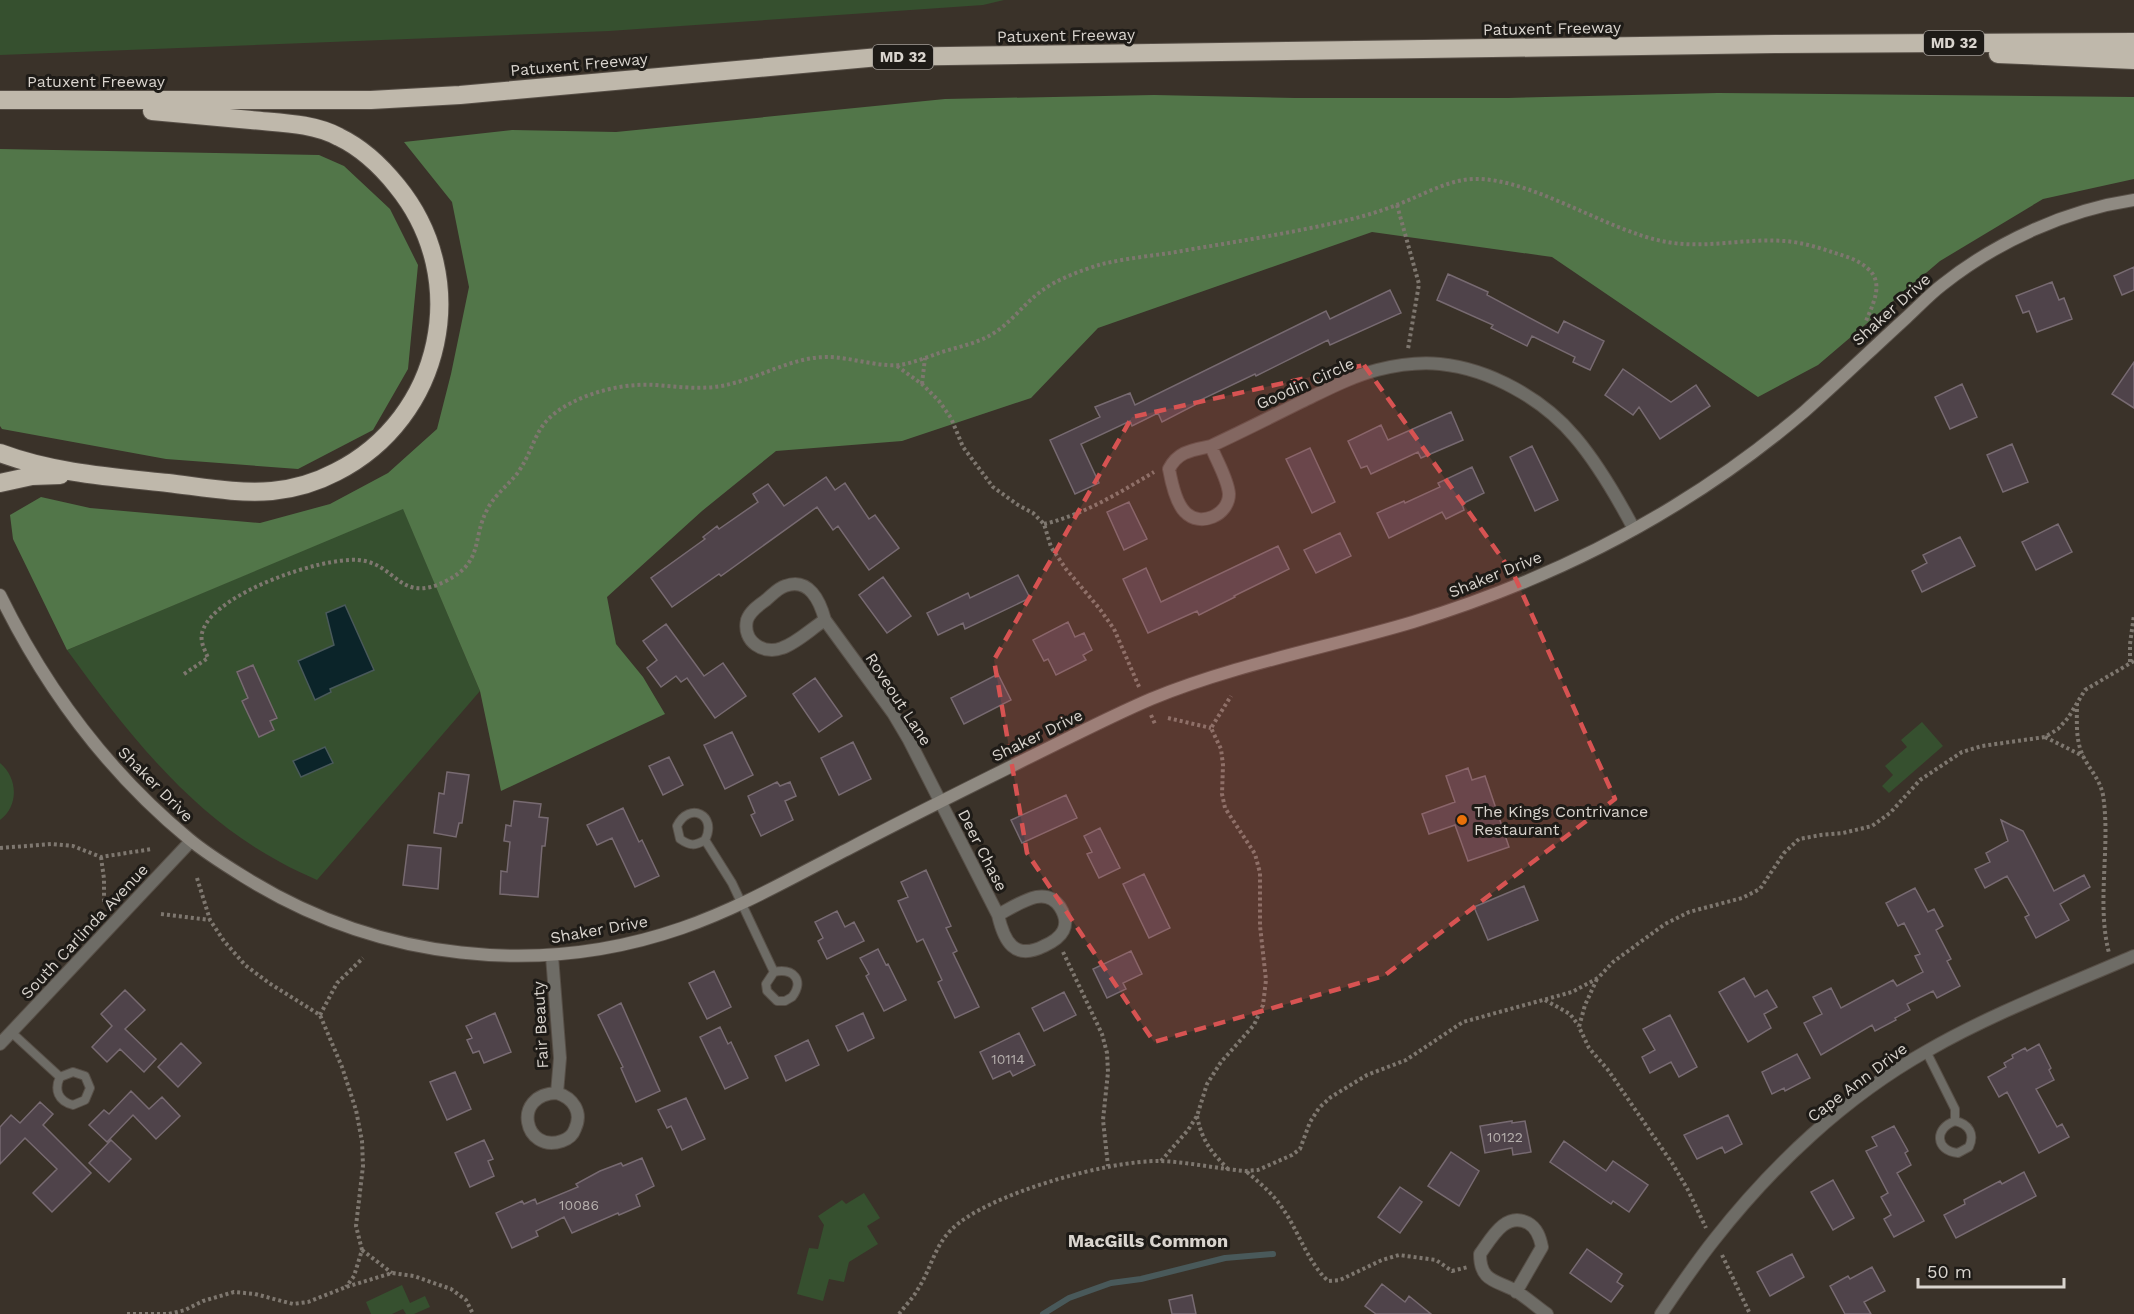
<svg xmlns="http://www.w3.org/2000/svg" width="2134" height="1314" viewBox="0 0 2134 1314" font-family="'Work Sans',sans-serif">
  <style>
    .green { fill: #36502f }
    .forest { fill: #527649 }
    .water { fill: #0b2429; stroke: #49595a; stroke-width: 1.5 }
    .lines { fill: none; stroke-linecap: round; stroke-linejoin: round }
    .stream { stroke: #49595a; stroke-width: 6 }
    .building { fill: #4f434a; stroke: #776a71; stroke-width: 1.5 }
    .lane-casing { stroke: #574f47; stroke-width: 10 }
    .street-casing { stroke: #574f47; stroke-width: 14 }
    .secondary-casing { stroke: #574f47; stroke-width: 14 }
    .highway-casing { stroke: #574f47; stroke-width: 20 }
    .path { stroke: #7e776f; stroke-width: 4; stroke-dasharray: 3 3; stroke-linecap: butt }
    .lane { stroke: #6e6c66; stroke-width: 8 }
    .street { stroke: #6e6c66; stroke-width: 12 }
    .secondary { stroke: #8f8a82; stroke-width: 12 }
    .highway { stroke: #bfb8ab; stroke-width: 18 }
    .marked { fill: #d75352; fill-opacity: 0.2; stroke: #d75352; stroke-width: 4.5; stroke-dasharray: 12 8; stroke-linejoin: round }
    .food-dot { fill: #e8710a; stroke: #1e1b17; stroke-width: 2 }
    .labels { text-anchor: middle; stroke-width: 6; stroke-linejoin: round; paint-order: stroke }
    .number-label { font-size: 14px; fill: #b6b0ad }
    .shield { fill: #1e1b17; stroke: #a19c97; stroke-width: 1.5 }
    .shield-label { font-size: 15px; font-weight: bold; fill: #d9d4ce }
    .street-label { font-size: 16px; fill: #d9d4ce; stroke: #1e1b17 }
    .poi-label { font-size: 16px; fill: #d9d4ce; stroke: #1e1b17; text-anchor: start }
    .neighbourhood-label { font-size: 18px; font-weight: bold; fill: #d9d4ce; stroke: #1e1b17 }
  </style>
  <rect width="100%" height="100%" fill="#3a3229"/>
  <path class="green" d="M0 0H1004L983 5 609 31 0 55Z
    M403 508 480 691 317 880C305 874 292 869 280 862 190 814 126 731 67 650Z
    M1922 722 1943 746 1889 793 1882 786 1893 775 1885 766 1907 747 1901 740Z
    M0 763C18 778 19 806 0 820Z
    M864 1193 880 1218 867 1226 878 1244 849 1262 844 1282 829 1279 823 1301 797 1294 809 1248 818 1249 824 1225 818 1216 842 1200 846 1204Z
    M402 1285 410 1303 425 1296 430 1307 414 1314H406L403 1309 392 1314H371L366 1302Z"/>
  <path class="forest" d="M1718 93 2134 97V179L2043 199 1940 261 1818 365 1758 397 1552 257 1372 232 1098 328 1031 398 902 441 776 451 702 511 607 597 616 644 643 677 665 714 501 791 480 691 403 509 67 650 13 539 10 515 41 497 90 508 260 523 330 504 388 473 437 429 451 374 469 287 452 202 404 142 512 130 616 132 945 99 1154 95 1295 98H1508Z
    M0 149 319 155 344 166 390 209 418 265 408 369 373 430 298 469 166 459 2 429 0 426Z"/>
  <path class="water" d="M345 605 374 670 330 689 331 692 315 700 298 661 334 645 326 613Z
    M325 747 333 763 301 777 293 761Z"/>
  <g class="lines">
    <path class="stream" d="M1043 1314 1069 1298 1111 1283 1141 1279 1225 1258 1273 1254"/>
  </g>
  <path class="building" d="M2134 267V290L2122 295 2114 276Z
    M1448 274 1488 292 1487 295 1558 333 1564 321 1604 341 1590 370 1573 362 1575 357 1532 336 1527 346 1491 328 1493 325 1437 300Z
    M2052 282 2059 300 2064 298 2072 319 2037 332 2029 311 2023 313 2016 296Z
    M1390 290 1401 313 1330 345 1328 340 1256 376 1255 374 1194 403 1195 405 1162 422 1158 413 1132 426 1130 421 1081 444 1099 483 1075 494 1050 440 1100 417 1095 407 1130 393 1135 405 1326 311 1330 319Z
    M2134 362V408L2112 394Z
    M1623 369 1671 402 1696 385 1710 406 1660 439 1639 407 1633 415 1605 395Z
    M1962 384 1977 417 1950 429 1935 397Z
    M1451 412 1463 440 1421 458 1418 452 1371 474 1367 466 1361 468 1348 441 1381 425 1388 440Z
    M2012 444 2028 482 2003 492 1987 455Z
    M1532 446 1558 500 1535 511 1510 457Z
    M1310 448 1335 502 1312 513 1286 459Z
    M1472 467 1484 493 1462 504 1464 510 1446 519 1442 512 1389 538 1377 513 1404 501 1405 503 1440 487 1438 483Z
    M826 477 835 490 845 483 869 519 875 515 899 548 869 570 838 526 833 530 817 507 721 576 719 574 672 607 651 578 705 539 703 537 717 526 719 529 758 502 753 494 768 484 784 506Z
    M1129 502 1147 539 1124 550 1107 512Z
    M2058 524 2072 552 2036 570 2022 542Z
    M1340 533 1351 556 1316 573 1304 550Z
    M1960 537 1975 566 1922 592 1912 571 1927 563 1923 555Z
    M1278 546 1289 569 1234 596 1235 597 1199 615 1197 611 1148 633 1123 579 1146 568 1161 602Z
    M1018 575 1030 598 965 629 963 623 938 635 927 613 968 593 970 598Z
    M883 577 911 616 887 633 859 595Z
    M1068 622 1075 637 1084 633 1092 650 1083 655 1086 660 1056 675 1048 659 1044 661 1033 640Z
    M666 624 704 676 723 663 746 696 715 718 687 678 681 682 676 676 661 687 647 668 657 660 643 641Z
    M253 665 277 718 270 721 274 730 259 737 242 701 248 698 237 672Z
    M998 674 1011 700 964 724 951 698Z
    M815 678 842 716 819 732 793 694Z
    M732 732 753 775 725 789 704 745Z
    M853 742 871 779 839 795 821 758Z
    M669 757 683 785 663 795 649 766Z
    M1468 768 1472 780 1485 776 1509 847 1468 861 1455 825 1429 834 1422 814 1455 802 1446 776Z
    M447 772 469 775 462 823H459L456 837 434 833 439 793 444 794Z
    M777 782 780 786 790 782 796 796 785 801 793 820 761 836 751 815 755 813 748 796Z
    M1066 795 1077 818 1022 843 1011 820Z
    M514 801 541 804 539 817 548 818 545 846H542L538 897 500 894 501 871 507 872 510 842 504 841 506 825 511 826Z
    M623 808 639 842 642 840 659 876 635 887 612 838 597 845 587 825Z
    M2001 820 2023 831 2054 891 2084 875 2090 887 2060 904 2069 920 2036 938 2025 917 2029 915 2007 876 1985 888 1975 869 1990 862 1986 853 2008 841Z
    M1100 828 1120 868 1099 878 1087 854 1092 852 1084 836Z
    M408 845 441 848 438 889 403 885Z
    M926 870 951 926 946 928 957 951 953 953 979 1007 955 1018 938 982 942 980 923 939 917 942 898 901 908 897 901 882Z
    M1144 874 1170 928 1149 938 1123 884Z
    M1524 886 1538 920 1488 940 1474 907Z
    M1915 888 1928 912 1934 909 1943 926 1936 930 1951 959 1947 961 1960 986 1937 998 1933 991 1907 1004 1910 1010 1895 1018 1896 1020 1875 1031 1872 1025 1821 1055 1804 1023 1822 1014 1813 997 1831 988 1841 1008 1893 980 1897 986 1923 972 1915 956 1920 954 1904 923 1898 926 1886 903Z
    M837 911 845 927 854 922 864 941 827 959 818 941 823 938 815 922Z
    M878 949 886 965 888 964 906 1000 884 1011 866 976 869 974 860 958Z
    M1131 951 1142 974 1123 983 1126 989 1107 998 1093 969Z
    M714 971 731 1007 707 1019 689 983Z
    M1744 978 1755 997 1767 990 1777 1007 1764 1014 1771 1028 1748 1042 1719 992Z
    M125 990 145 1010 125 1029 156 1059 144 1072 120 1049 107 1062 92 1047 112 1026 101 1014Z
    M1064 992 1076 1015 1044 1031 1032 1008Z
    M621 1003 660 1091 636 1102 621 1068 623 1067 598 1015Z
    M495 1013 511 1052 484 1063 479 1051 473 1053 467 1040 472 1038 466 1026Z
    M863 1013 874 1038 848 1051 836 1026Z
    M1670 1015 1697 1067 1679 1077 1671 1062 1650 1073 1642 1057 1655 1050 1643 1029Z
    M720 1027 728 1044 731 1042 748 1078 725 1089 700 1037Z
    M1019 1033 1035 1065 1013 1076 1010 1071 993 1079 980 1052Z
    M808 1040 819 1065 786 1081 775 1056Z
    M181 1043 201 1063 178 1087 158 1067Z
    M2039 1044 2051 1068 2049 1070 2054 1080 2036 1089 2057 1127 2062 1124 2069 1137 2039 1153 2007 1092 1999 1097 1988 1077 2006 1067 2004 1063 2013 1058 2012 1055 2025 1048 2027 1051Z
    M1797 1054 1810 1078 1785 1091 1784 1088 1772 1094 1762 1072Z
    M455 1072 471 1109 447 1120 430 1082Z
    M131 1091 149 1109 162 1097 180 1116 156 1139 133 1115 107 1142 89 1125 104 1110 109 1114Z
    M686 1098 705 1139 682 1150 671 1126 667 1128 658 1110Z
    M40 1102 53 1114 43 1125 91 1173 52 1212 33 1193 57 1169 25 1138 0 1164V1127L11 1115 20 1123Z
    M1728 1115 1742 1144 1725 1153 1722 1147 1697 1159 1684 1135Z
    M1512 1121V1123L1525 1121 1531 1152 1513 1155 1512 1148 1485 1153 1480 1126Z
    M1894 1126 1908 1151 1905 1153 1911 1165 1897 1173 1924 1221 1894 1237 1884 1219 1891 1215 1881 1197 1888 1193 1866 1151 1877 1146 1872 1137Z
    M111 1140 131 1159 109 1182 89 1163Z
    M484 1140 493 1159 488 1161 494 1176 470 1187 455 1153Z
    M1564 1141 1606 1171 1613 1161 1648 1185 1629 1212 1613 1201 1611 1204 1550 1162Z
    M1451 1152 1479 1171 1459 1206 1428 1186Z
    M642 1158 654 1186 636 1195 640 1206 619 1215 618 1213 572 1233 564 1217 536 1231 538 1236 512 1248 496 1213 522 1201 524 1204 535 1199 537 1204 578 1187 576 1184 600 1171 621 1163 623 1166Z
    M2024 1172 2036 1196 1956 1238 1944 1215 1965 1204 1964 1200 2000 1181 2002 1184Z
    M1833 1180 1854 1218 1833 1230 1811 1192Z
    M1400 1187 1422 1202 1400 1233 1378 1217Z
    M1587 1249 1622 1274 1617 1282 1623 1286 1611 1302 1570 1273Z
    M1792 1254 1804 1277 1770 1296 1757 1272Z
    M1872 1267 1885 1291 1864 1302 1871 1314H1845L1830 1286 1848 1276 1850 1279Z
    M1382 1284 1405 1302 1409 1296 1431 1314H1376L1365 1306Z
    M1192 1295 1196 1314H1172L1169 1300Z"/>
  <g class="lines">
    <g class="lane-casing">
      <path id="lane" d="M705 840C695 846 690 846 680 839L677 826C689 801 718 815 705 840L732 883 774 972 766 984 767 991 777 1001H785L792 997C805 980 793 968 774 972
        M11 1032 60 1077C54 1090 58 1101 73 1105L85 1100 90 1088 85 1076 73 1072 60 1077
        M1926 1051 1955 1109V1121C1934 1128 1935 1151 1958 1153L1969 1147C1975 1134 1969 1124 1955 1121"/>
    </g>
    <g class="street-casing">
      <path id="street" d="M1211 446C1216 460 1228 479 1229 494 1229 515 1200 528 1185 512 1176 503 1171 480 1169 469 1178 451 1193 450 1211 446 1241 432 1271 417 1301 402 1326 390 1350 377 1377 370 1397 365 1420 362 1440 364 1490 369 1543 399 1575 437 1598 464 1617 497 1634 529
        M825 620C820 601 809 577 785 586 778 588 772 595 766 600 759 605 750 611 747 620 742 642 764 655 782 648 797 643 812 628 825 620L893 713 909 740 998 915C1004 941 1014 961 1044 946 1062 938 1072 926 1060 907 1054 898 1046 895 1036 897 1023 900 1009 909 998 915
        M552 956 560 1058 557 1093C573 1098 583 1112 575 1129 573 1135 568 1139 562 1141 524 1154 511 1094 557 1093
        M0 1044 191 841
        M1516 1292 1542 1247C1540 1237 1537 1228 1528 1223 1505 1211 1491 1239 1480 1254 1480 1282 1496 1280 1516 1291 1527 1298 1537 1307 1547 1314
        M1661 1314C1678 1289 1695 1264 1714 1240 1772 1166 1845 1097 1927 1051 1993 1013 2065 986 2134 956"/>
    </g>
    <g class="secondary-casing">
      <path id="secondary" d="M0 595C46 689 108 772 189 839 208 855 230 868 251 881 380 959 538 978 682 928 740 908 795 876 850 848 909 817 968 788 1028 758 1069 738 1109 717 1151 699 1236 664 1326 648 1413 622 1504 594 1593 556 1674 506 1720 478 1764 446 1805 411 1839 381 1872 349 1906 318 1918 307 1929 295 1942 285 1996 242 2066 210 2134 200"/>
    </g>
    <g class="highway-casing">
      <path id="highway" d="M1998 54 2134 60
        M0 100H371L460 95 879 57 1775 44 2134 42
        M0 453C53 473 112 477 168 483 202 487 238 494 272 491 293 489 317 482 336 472 443 418 473 279 397 186 381 166 362 148 339 137 313 123 280 123 251 120 218 117 185 114 152 111
        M0 483 32 476 60 475"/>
    </g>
    <path class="path" d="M1397 205 1419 284 1408 349
      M897 366 922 384 939 401 951 418 963 447 993 487 1018 505 1033 513 1044 524 1051 547 1066 569 1099 608 1114 629 1140 689
      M922 384 925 358
      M1044 524C1083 515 1119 493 1154 472
      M2130 662V644L2134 615
      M184 674 208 658C204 648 199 640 203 630 216 593 321 557 358 560 397 563 399 605 446 581 485 561 471 539 488 508 496 493 510 484 519 471 539 440 533 423 571 403 596 390 628 383 656 385 683 387 707 391 734 383 765 375 794 357 827 357 852 357 882 369 905 364 918 361 930 356 942 352 961 346 980 343 997 331 1013 320 1024 304 1040 292 1057 279 1082 270 1102 264 1124 259 1148 256 1170 253 1228 243 1286 234 1343 221 1362 217 1381 211 1399 204 1420 196 1441 184 1463 180 1521 170 1606 232 1667 242 1706 249 1745 238 1784 241 1800 242 1817 247 1832 252 1844 256 1857 259 1867 268 1885 282 1873 304 1866 321
      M2077 703C2077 721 2075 741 2084 758 2091 771 2100 780 2103 795 2111 847 2096 902 2109 953
      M1151 715 1155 724
      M1168 718 1211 728
      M2045 737 2083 756
      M0 848 52 844 73 846 101 857 152 849
      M101 857 104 879V903
      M197 878 210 920 224 941 245 965 269 983 320 1015 342 1067 356 1110 362 1141 363 1166 356 1226 362 1250 354 1276 346 1287
      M161 914 210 920
      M1063 952 1102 1034 1107 1053 1108 1072 1103 1120 1108 1166
      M1597 979 1585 1005 1579 1027 1589 1048 1608 1070 1672 1163 1688 1190 1706 1228
      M1545 1000 1570 1014 1579 1026
      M320 1015 337 983 363 958
      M1197 1116C1202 1141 1211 1152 1229 1170
      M1161 1161 1188 1130 1197 1116 1207 1084 1221 1062 1254 1025 1263 1005 1266 980 1260 926V873L1255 854 1225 808 1222 794 1223 765 1221 749 1211 728 1231 696
      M1247 1172C1260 1183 1274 1195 1283 1209 1299 1232 1307 1261 1328 1281L1340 1280 1382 1260 1399 1255 1436 1260 1452 1271 1468 1267
      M362 1250 392 1273
      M1722 1255 1750 1314
      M127 1314H169L185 1310 203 1301 234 1292 255 1294 293 1304 308 1302 346 1287 392 1273 414 1276 451 1289 466 1300 473 1314
      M899 1314C905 1306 913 1298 918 1289 931 1269 934 1247 951 1230 986 1194 1110 1160 1160 1161 1189 1162 1218 1169 1246 1171L1258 1170 1292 1155 1300 1149 1310 1122 1319 1108 1331 1097 1367 1075 1406 1060 1463 1022 1572 992 1598 978 1613 962 1665 924 1689 912 1742 898 1760 889 1784 853 1799 839 1821 835 1843 833 1872 826 1890 813 1920 780 1962 752 1982 746 2045 737 2058 729 2068 718 2085 690 2134 661"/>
    <use href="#lane" class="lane"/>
    <use href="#street" class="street"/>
    <use href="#secondary" class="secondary"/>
    <use href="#highway" class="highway"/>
  </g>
  <path class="marked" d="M1364 365 1514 575 1615 799 1384 976 1154 1042 1027 853 994 660 1132 417Z"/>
  <circle class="food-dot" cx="1462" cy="820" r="6"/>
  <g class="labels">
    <g class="number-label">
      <text x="1008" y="1064">10114</text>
      <text x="1505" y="1142">10122</text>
      <text x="579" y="1210">10086</text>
    </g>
    <g class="shield">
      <rect x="1924" y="31" width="60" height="24" rx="4.5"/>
      <rect x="873" y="45" width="60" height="24" rx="4.5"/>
    </g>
    <g class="shield-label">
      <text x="1954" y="48">MD 32</text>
      <text x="903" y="62">MD 32</text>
    </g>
    <g class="street-label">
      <text transform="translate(1552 28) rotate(-1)" y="6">Patuxent Freeway</text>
      <text transform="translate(1066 35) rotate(-1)" y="6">Patuxent Freeway</text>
      <text transform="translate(579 64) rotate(-5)" y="6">Patuxent Freeway</text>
      <text x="96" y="87">Patuxent Freeway</text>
      <text transform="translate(1891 309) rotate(-42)" y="6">Shaker Drive</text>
      <text transform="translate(1305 383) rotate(-24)" y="6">Goodin Circle</text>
      <text transform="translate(1495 574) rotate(-22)" y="6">Shaker Drive</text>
      <text transform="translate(899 699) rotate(57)" y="6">Roveout Lane</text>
      <text transform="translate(1037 735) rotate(-26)" y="6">Shaker Drive</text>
      <text transform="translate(156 784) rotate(45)" y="6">Shaker Drive</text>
      <text transform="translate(983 850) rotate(63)" y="6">Deer Chase</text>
      <text transform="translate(599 929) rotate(-10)" y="6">Shaker Drive</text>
      <text transform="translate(84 931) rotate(-47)" y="6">South Carlinda Avenue</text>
      <text transform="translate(540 1025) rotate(-93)" y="6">Fair Beauty</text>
      <text transform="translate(1857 1082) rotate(-37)" y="6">Cape Ann Drive</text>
    </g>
    <g class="poi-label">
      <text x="1474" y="817">The Kings Contrivance<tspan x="1474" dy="18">Restaurant</tspan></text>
    </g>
    <g class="neighbourhood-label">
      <text x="1148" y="1247">MacGills Common</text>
    </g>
  </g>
  <path d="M1918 1278v9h146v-9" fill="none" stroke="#d9d4ce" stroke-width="3"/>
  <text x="1927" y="1278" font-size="18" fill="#d9d4ce" stroke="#1e1b17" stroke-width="4.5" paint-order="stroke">50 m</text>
</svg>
